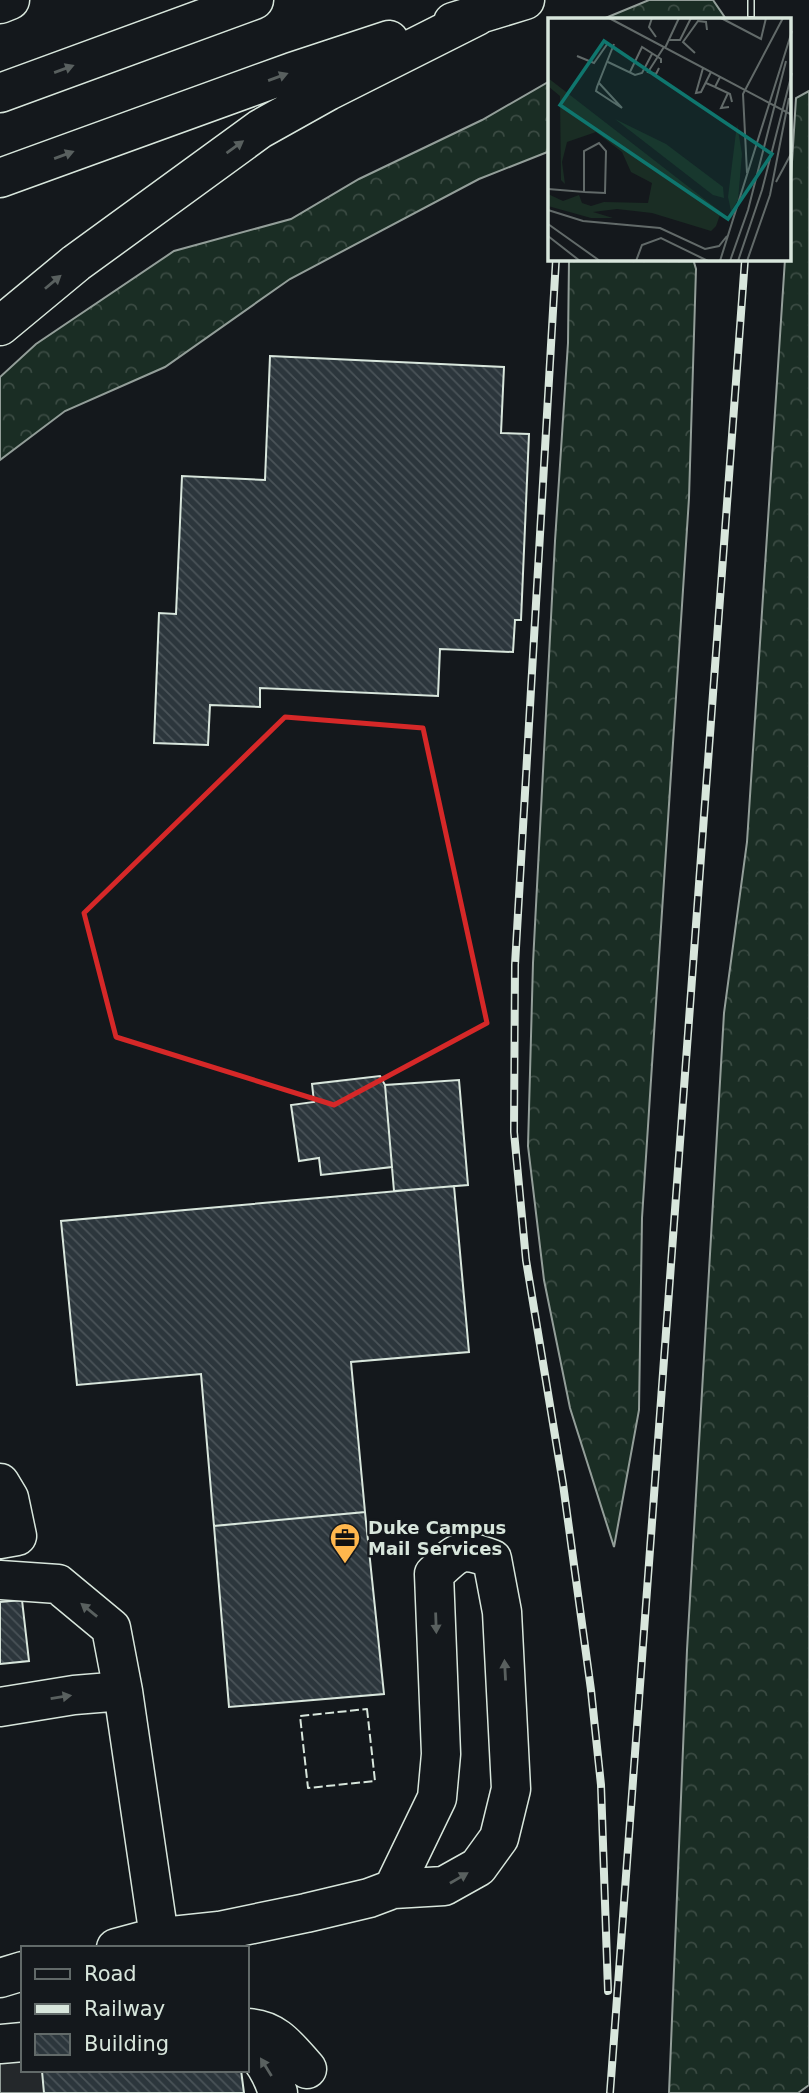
<svg xmlns="http://www.w3.org/2000/svg" width="809" height="2093" viewBox="0 0 809 2093" font-family="'DejaVu Sans',sans-serif">
  <style>
    .forest { fill: url(#forest-crowns); stroke: #939e99; stroke-width: 2 }
    .parking { fill: #24282b; stroke: #939e99; stroke-width: 2 }
    .building { fill: url(#building-back-hatch); stroke: #d8e6dc; stroke-width: 2 }
    .lines { fill: none; stroke-linecap: round; stroke-linejoin: round }
    .minor-casing { stroke: #d8e6dc; stroke-width: 41 }
    .highway-casing { stroke: #d8e6dc; stroke-width: 41 }
    .minor { stroke: #14181c; stroke-width: 38 }
    .highway { stroke: #14181c; stroke-width: 38 }
    .rail-casing { stroke: #d8e6dc; stroke-width: 8 }
    .rail { stroke: #14181c; stroke-width: 5; stroke-dasharray: 16; stroke-linecap: butt }
    .fence { stroke: #d8e6dc; stroke-width: 2; stroke-dasharray: 9 3.5; stroke-linecap: butt }
    .oneway { fill: #59605f }
    .marked { fill: none; stroke: #d62828; stroke-width: 5; stroke-linejoin: round }
    .labels { text-anchor: middle; stroke-width: 5; stroke-linejoin: round; paint-order: stroke }
    .poi-label { font-size: 18px; font-weight: bold; fill: #d8e6dc; stroke: #14181c; text-anchor: start }
    .inset-road { fill: none; stroke: #626a69; stroke-width: 2 }
    .view { fill: #0f766e; fill-opacity: 0.15; stroke: #0f766e; stroke-width: 3.5 }
    .inset-edge { fill: none; stroke: #d8e6dc; stroke-width: 3.5 }
  </style>
  <defs>
    <pattern id="forest-crowns" width="20" height="18" patternUnits="userSpaceOnUse" patternTransform="scale(1.75)"><rect width="20" height="18" fill="#1a2d24"/><path d="M2 6a3 3 0 1 1 6 0M12 15a3 3 0 1 1 6 0" fill="none" stroke="#3b4b43"/></pattern>
    <pattern id="building-back-hatch" width="6" height="6" patternUnits="userSpaceOnUse" patternTransform="scale(1.75)"><rect width="6" height="6" fill="#2c363c"/><path d="M-1 5l2 2M0 0l6 6M5-1l2 2" fill="none" stroke="#4a5358"/></pattern>
  </defs>
  <rect width="100%" height="100%" fill="#14181c"/>
  <path class="forest" d="M649 0H713L726 19H603Z
    M550 81V151L479 179 290 279 165 367 65 411 0 460V377L36 344 174 251 291 219 359 179 482 120Z
    M809 91V2085L798 2093H669L687 1650 724 1013 747 842 785 259H790V194L796 98Z
    M569 259H693L696 269 689 498 642 1218 639 1410 614 1547 570 1408 544 1280 528 1146 533 963 555 541 568 343Z"/>
  <path class="parking" d="M0 2040 23 2061V2070H47L48 2093H0Z"/>
  <path class="building" d="M270 356 504 367 501 433 529 434 521 620H515L513 652 440 649 438 696 260 688V707L210 705 208 745 154 743 159 613 176 614 182 476 265 480Z
    M380 1076 385 1085 392 1167 321 1175 319 1158 299 1161 291 1105 314 1102 312 1084Z
    M459 1080 468 1185 394 1191 385 1085Z
    M454 1186 469 1352 351 1362 365 1512 214 1526 201 1374 77 1385 61 1221Z
    M365 1512 384 1694 229 1707 214 1526Z
    M22 1600 29 1661 0 1664V1602Z
    M241 2070 244 2093H44L42 2071Z"/>
  <g class="lines">
    <g class="minor-casing">
      <path id="minor" d="M0 1483 9 1498 17 1536 0 1539
        M0 1580 58 1584 111 1628 123 1691 159 1937
        M0 1707 74 1695 123 1691
        M116 1948 153 1938 219 1931 306 1913 369 1898 393 1889 444 1886 478 1867 499 1838 511 1789 502 1612 492 1559C459 1547 459 1551 434 1574L441 1754 437 1798 393 1889
        M0 1978 23 1971
        M247 2028C276 2029 289 2049 307 2069
        M0 2044 23 2042
        M247 2048C262 2053 273 2077 278 2093"/>
    </g>
    <g class="highway-casing">
      <path id="highway" d="M0 4 10 0
        M453 22 525 0
        M0 93 254 0
        M0 178 292 72 389 40
        M0 326 76 263 260 129 328 91 477 16"/>
    </g>
    <use href="#minor" class="minor"/>
    <use href="#highway" class="highway"/>
    <g class="rail-casing">
      <path id="rail" d="M751 0V19
        M556 259 515 965 514 1132 526 1260 563 1484 591 1690 601 1785 608 1991
        M610 2093 745 259"/>
    </g>
    <use href="#rail" class="rail"/>
    <path class="fence" d="M367 1709 375 1781 308 1788 300 1716Z"/>
  </g>
  <defs><path id="oneway-solid" d="M-6-.8H1V-3.2L6.5 0L1 3.2V.8H-6Z" transform="scale(1.75)"/></defs>
  <g class="oneway">
    <use href="#oneway-solid" transform="translate(64 69) rotate(-20)"/>
    <use href="#oneway-solid" transform="translate(278 77) rotate(-20)"/>
    <use href="#oneway-solid" transform="translate(235 147) rotate(-36)"/>
    <use href="#oneway-solid" transform="translate(64 155) rotate(-20)"/>
    <use href="#oneway-solid" transform="translate(53 282) rotate(-40)"/>
    <use href="#oneway-solid" transform="translate(89 1610) rotate(-141)"/>
    <use href="#oneway-solid" transform="translate(436 1623) rotate(88)"/>
    <use href="#oneway-solid" transform="translate(505 1670) rotate(-93)"/>
    <use href="#oneway-solid" transform="translate(61 1697) rotate(-9)"/>
    <use href="#oneway-solid" transform="translate(459 1878) rotate(-30)"/>
    <use href="#oneway-solid" transform="translate(266 2067) rotate(-122)"/>
  </g>
  <path class="marked" d="M285 717 423 728 487 1023 334 1105 116 1037 84 913Z"/>
  <defs>
    <g id="office-pin" transform="scale(1.575)"><path d="M0 17L-7.5 6A9.5 9.5 0 1 1 7.5 6Z" fill="#ffb74d" stroke="#14181c"/><path d="M-6-3h4V-5.5h4V-3h4V5H-6ZM-1-4.5V-3h2v-1.5ZM-6 0V1H6V0Z" fill="#111"/></g>
  </defs>
  <g fill-rule="evenodd">
    <use href="#office-pin" x="345" y="1538"/>
  </g>
  <g class="labels">
    <g class="poi-label">
      <text x="368" y="1534">Duke Campus<tspan x="368" dy="21">Mail Services</tspan></text>
    </g>
  </g>
  <g transform="translate(548 18)">
    <rect width="243" height="243" fill="#14181c"/>
    <path d="M0 60 173 194 168 208 163 213 104 195 69 191 45 194 65 200H43L0 188V176L15 183 31 177 34 185 43 188 56 184 100 185 104 165 83 154 74 134 48 114 19 124 14 144 17 166 13 162 12 78 0 68ZM67 101 118 126 175 169 176 180 165 177ZM189 106 194 136 190 182 183 193 180 179Z" fill="#1a2d24"/>
    <path class="inset-road" d="M61 0 244 97M104 0 101 9 108 19M173 0 213 21 218 0M121 22H132L143 0M117 30 131 0M147 35 135 24 150 3 158 4 159 12M29 38 46 45 60 25M60 44 87 57 94 55 104 36M111 50 108 56 100 54 116 29M155 50 148 75 153 74 163 54M82 54 94 29 113 41V45M51 65 74 90 48 73 49 69 66 26M158 65 167 69 172 59M167 69 182 76 184 84M180 75 173 90 181 89M199 155 195 76 235 0M228 164 244 134M0 171 36 174V133L51 125 58 133 57 175 36 174M0 192 35 203 112 210 157 231 171 228 179 218M0 206 52 243M0 218 32 243M88 243 94 227 113 220 160 243M172 243 244 13M182 243 200 192 238 43M190 243 214 172 244 55M199 243 222 177 241 80"/>
    <path class="view" d="M56 23 224 136 180 201 12 87Z"/>
    <rect width="243" height="243" class="inset-edge"/>
  </g>
  <rect x="21" y="1946" width="228" height="126" fill="#14181c" stroke="#626a69" stroke-width="2"/>
  <rect x="35" y="1969" width="35" height="10" fill="#14181c" stroke="#626a69" stroke-width="2"/>
  <text x="84" y="1981" font-size="21" fill="#d8e6dc">Road</text>
  <rect x="35" y="2004" width="35" height="10" fill="#d8e6dc" stroke="#626a69" stroke-width="2"/>
  <text x="84" y="2016" font-size="21" fill="#d8e6dc">Railway</text>
  <rect x="35" y="2034" width="35" height="21" fill="url(#building-back-hatch)" stroke="#626a69" stroke-width="2"/>
  <text x="84" y="2051" font-size="21" fill="#d8e6dc">Building</text>
</svg>
